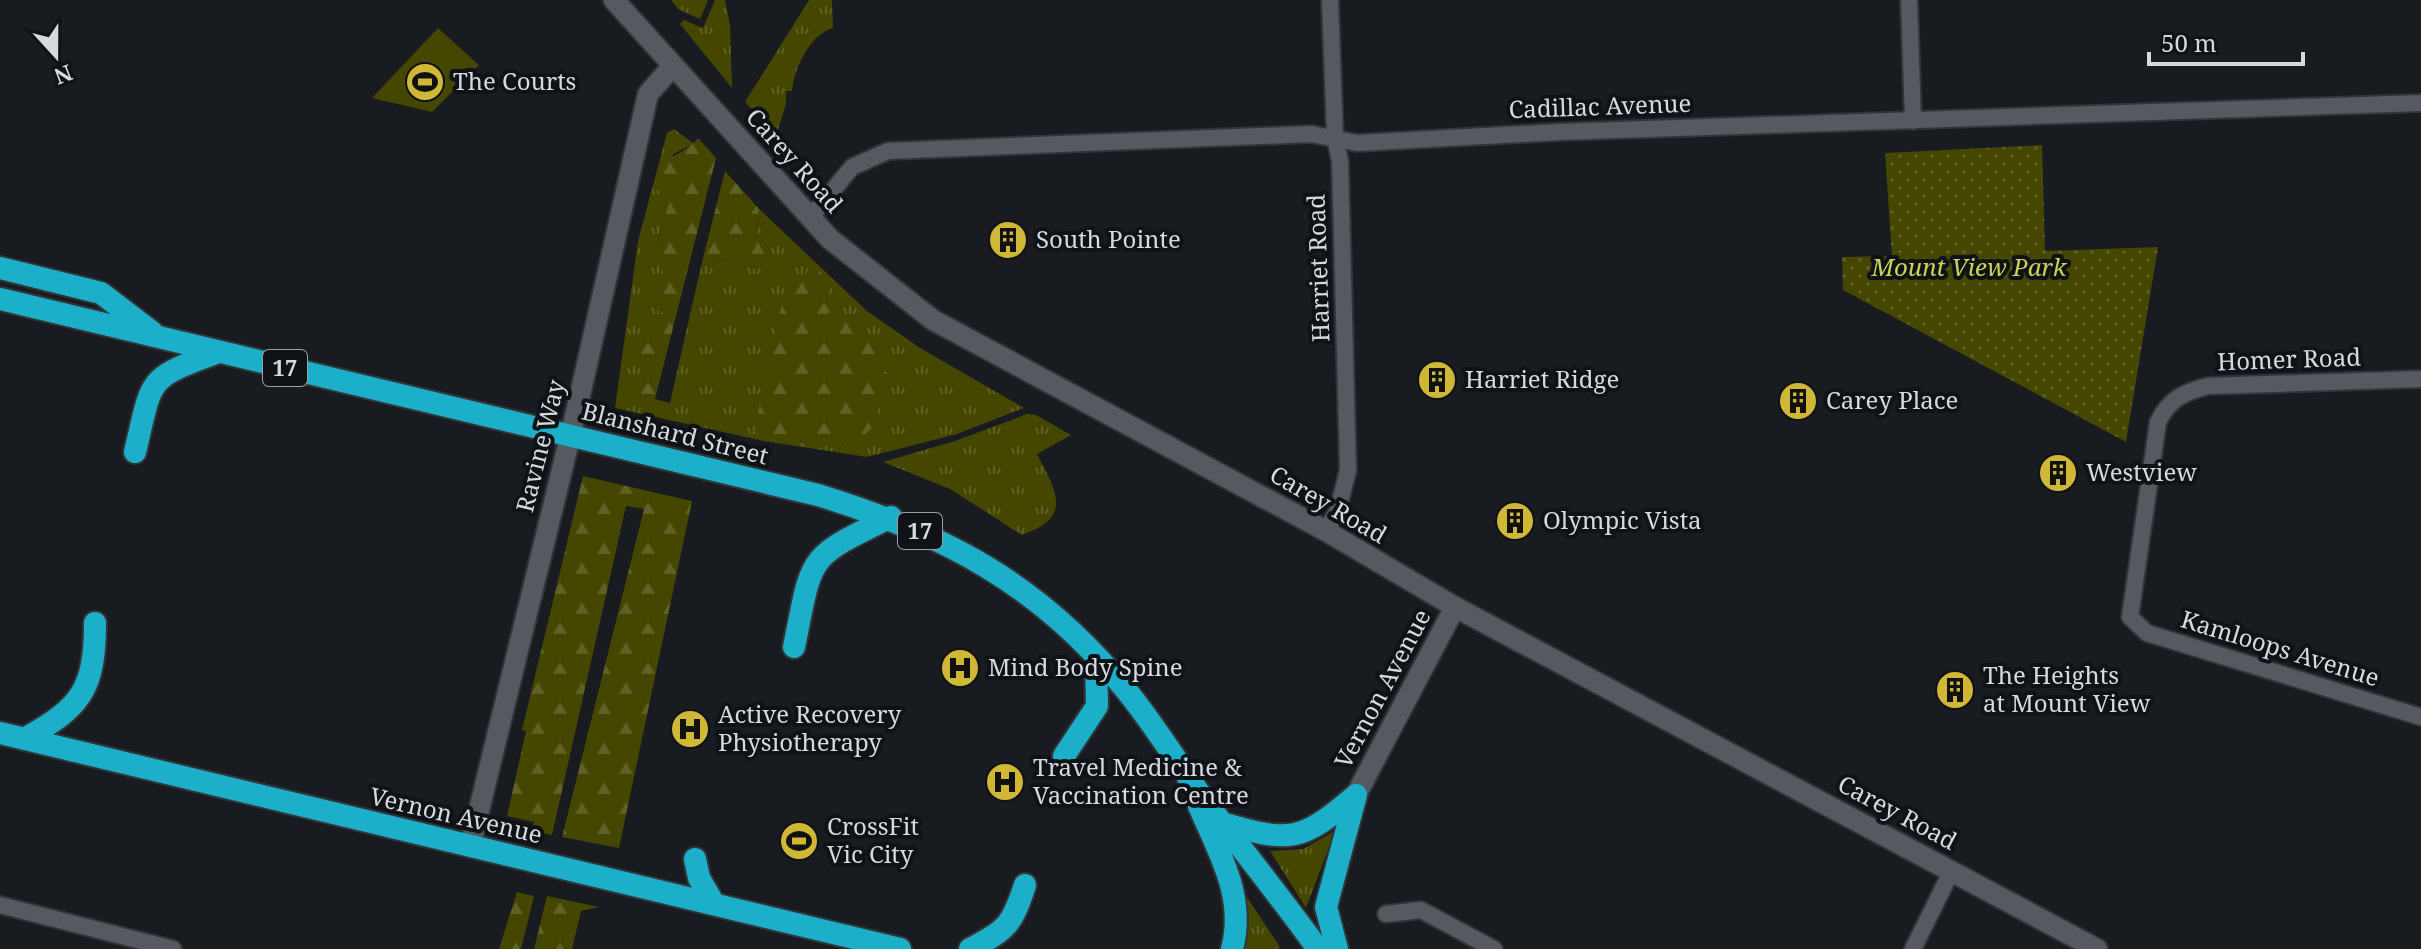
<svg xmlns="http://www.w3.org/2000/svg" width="2421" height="949" viewBox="0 0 2421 949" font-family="'Noto Serif',serif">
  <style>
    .grass { fill: url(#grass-tufts) }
    .forest { fill: url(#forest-firs) }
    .park { fill: url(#park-dots) }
    .garden { fill: #454600 }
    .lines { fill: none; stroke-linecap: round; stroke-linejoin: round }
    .minor-casing { stroke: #323538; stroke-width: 20 }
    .tertiary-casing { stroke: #323538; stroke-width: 24 }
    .trunk-casing { stroke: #323538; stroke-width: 26 }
    .minor { stroke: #565a60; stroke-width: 16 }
    .tertiary { stroke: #565a60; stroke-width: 20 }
    .trunk { stroke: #1bafca; stroke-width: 22 }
    .labels { text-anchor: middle; stroke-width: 8; stroke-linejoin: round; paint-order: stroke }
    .shield { fill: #0f1217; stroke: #9b9ea2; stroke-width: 2 }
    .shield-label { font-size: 22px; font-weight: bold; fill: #d7dadd }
    .poi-label { font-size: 24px; fill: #d7dadd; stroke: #0f1217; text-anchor: start }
    .street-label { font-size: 24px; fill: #d7dadd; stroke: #0f1217 }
    .park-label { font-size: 24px; font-style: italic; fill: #ced257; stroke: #0f1217 }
  </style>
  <defs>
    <pattern id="grass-tufts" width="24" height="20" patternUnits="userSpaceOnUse" patternTransform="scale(2)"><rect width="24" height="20" fill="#454600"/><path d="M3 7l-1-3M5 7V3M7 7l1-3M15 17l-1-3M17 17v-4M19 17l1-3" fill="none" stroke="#5f6025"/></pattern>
    <pattern id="forest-firs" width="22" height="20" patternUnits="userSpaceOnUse" patternTransform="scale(2)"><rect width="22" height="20" fill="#454600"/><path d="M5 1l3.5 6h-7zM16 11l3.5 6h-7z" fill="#5f6025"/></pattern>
    <pattern id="park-dots" width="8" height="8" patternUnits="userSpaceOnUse" patternTransform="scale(2)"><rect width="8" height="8" fill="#454600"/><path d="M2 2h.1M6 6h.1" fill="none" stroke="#5f6025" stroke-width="1.8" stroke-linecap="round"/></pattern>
  </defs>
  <rect width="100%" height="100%" fill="#181c20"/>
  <path class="grass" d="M671 0H708L700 19 678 9Z
    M715 0H725L730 25 732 88 680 24 684 20 703 28Z
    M809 0H832L833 28C810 34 794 69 792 91H786V104L776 136 745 102Z
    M674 129 694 144 673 154 669 202 655 253 663 265 667 315V326L647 369 655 399 670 403 701 266 729 259 755 235 759 209 867 311 920 348 1024 408 957 434 867 457 764 441 615 408 638 241 667 133Z
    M1027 414 1036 415 1071 435 1037 454C1056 491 1074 517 1022 535L950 489 883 462 955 441Z
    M1335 831 1306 908 1270 851 1303 849Z
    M1239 885 1280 947 1278 949H1243L1247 923Z"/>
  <path class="forest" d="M698 138 716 158 655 399 639 397 633 380 647 369 641 353 648 330 667 326V315L658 311 650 293 664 274 655 253 669 202 656 188C661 149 681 160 698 138Z
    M725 171 759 209 755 235 767 259 756 270 729 259 701 266Z
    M812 265 834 284 827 293 836 305 828 314 833 321 846 318 863 326 862 339 875 345 877 361 891 378C879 392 876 402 879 421 873 426 867 434 860 439 848 448 820 443 803 447L790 439 771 442 754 431 782 304Z
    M583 476 692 501 619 848 562 837 644 509 626 506 552 835 531 831 534 822 507 816 526 731 522 730Z
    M517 892 534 896 521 949H499Z
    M547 896 599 907 581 911 572 949H534Z"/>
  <path class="park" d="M2042 145 2045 251 2158 247 2126 442 1843 290 1842 257 1892 256 1885 153Z"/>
  <path class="garden" d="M438 28 479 65 432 112 372 98Z"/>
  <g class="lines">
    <g class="minor-casing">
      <path id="minor" d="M1909 0 1913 121
        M810 218 852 167 888 151 1311 134 1357 143 1559 132 2421 103
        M2421 379 2208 386C2184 392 2169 399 2158 422L2130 617 2147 633 2421 717
        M1326 531 1338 510 1348 470 1340 161 1335 138 1330 0
        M0 905 173 949
        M1386 914 1421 910 1494 949
        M1913 949 1951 872"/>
    </g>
    <g class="tertiary-casing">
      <path id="tertiary" d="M614 0 830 239 933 320 1326 531 1455 607 2097 949
        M1356 795 1455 607
        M470 847 578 404 648 94 673 66"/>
    </g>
    <g class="trunk-casing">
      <path id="trunk" d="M0 268 101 293 152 332
        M0 299 818 495C945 534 1041 585 1126 690 1153 723 1175 759 1200 794 1239 846 1280 896 1318 949
        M135 452C153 377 145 379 219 352
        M794 647C813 554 805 559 891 517
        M0 733 900 949
        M24 739C81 708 95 689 95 623
        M1064 756 1097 706 1096 656
        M1199 806C1219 853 1246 897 1232 949
        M1222 823C1291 843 1301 842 1356 795
        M695 859 699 878 714 904
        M970 949C1007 930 1012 925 1025 885
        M1337 949 1326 907 1356 795"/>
    </g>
    <use href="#minor" class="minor"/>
    <use href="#tertiary" class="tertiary"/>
    <use href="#trunk" class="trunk"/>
  </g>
  <defs>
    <g id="stadium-disc" transform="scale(2)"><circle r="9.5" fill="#d0b736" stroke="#0f1217"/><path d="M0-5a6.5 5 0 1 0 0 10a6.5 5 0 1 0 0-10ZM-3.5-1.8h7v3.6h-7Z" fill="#111"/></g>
    <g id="building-disc" transform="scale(2)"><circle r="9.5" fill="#d0b736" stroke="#0f1217"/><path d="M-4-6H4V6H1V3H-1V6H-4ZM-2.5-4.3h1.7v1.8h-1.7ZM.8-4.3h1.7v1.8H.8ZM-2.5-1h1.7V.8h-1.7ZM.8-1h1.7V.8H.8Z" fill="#111"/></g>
    <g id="hospital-disc" transform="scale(2)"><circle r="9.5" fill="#d0b736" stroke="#0f1217"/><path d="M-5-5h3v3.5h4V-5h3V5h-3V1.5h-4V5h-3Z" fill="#111"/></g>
  </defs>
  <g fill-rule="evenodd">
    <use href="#stadium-disc" x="425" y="82"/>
    <use href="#building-disc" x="1008" y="240"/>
    <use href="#building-disc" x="1437" y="380"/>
    <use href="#building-disc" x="1798" y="401"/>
    <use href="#building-disc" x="2058" y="473"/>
    <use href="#building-disc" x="1515" y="521"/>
    <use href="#hospital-disc" x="960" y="668"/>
    <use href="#building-disc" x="1955" y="690"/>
    <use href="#hospital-disc" x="690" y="729"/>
    <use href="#hospital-disc" x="1005" y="782"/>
    <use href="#stadium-disc" x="799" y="841"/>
  </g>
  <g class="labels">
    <g class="shield">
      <rect x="263" y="350" width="44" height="36" rx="6"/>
      <rect x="898" y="513" width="44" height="36" rx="6"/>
    </g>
    <g class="shield-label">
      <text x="285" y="376">17</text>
      <text x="920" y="539">17</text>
    </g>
    <g class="poi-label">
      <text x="453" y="90">The Courts</text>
      <text x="1036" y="248">South Pointe</text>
      <text x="1465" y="388">Harriet Ridge</text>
      <text x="1826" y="409">Carey Place</text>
      <text x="2086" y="481">Westview</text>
      <text x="1543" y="529">Olympic Vista</text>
      <text x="988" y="676">Mind Body Spine</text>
      <text x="1983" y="684">The Heights<tspan x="1983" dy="28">at Mount View</tspan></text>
      <text x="718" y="723">Active Recovery<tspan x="718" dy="28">Physiotherapy</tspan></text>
      <text x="1033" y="776">Travel Medicine &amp;<tspan x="1033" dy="28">Vaccination Centre</tspan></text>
      <text x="827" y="835">CrossFit<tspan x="827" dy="28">Vic City</tspan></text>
    </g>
    <g class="street-label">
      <text transform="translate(1600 107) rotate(-2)" y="8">Cadillac Avenue</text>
      <text transform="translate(794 161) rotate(48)" y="8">Carey Road</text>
      <text transform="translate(1319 268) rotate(-92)" y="8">Harriet Road</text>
      <text transform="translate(2289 360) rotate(-2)" y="8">Homer Road</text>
      <text transform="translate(675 434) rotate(14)" y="8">Blanshard Street</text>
      <text transform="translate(541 446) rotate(-76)" y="8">Ravine Way</text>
      <text transform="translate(1328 505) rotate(30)" y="8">Carey Road</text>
      <text transform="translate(2280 649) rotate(17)" y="8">Kamloops Avenue</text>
      <text transform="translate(1383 689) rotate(-62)" y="8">Vernon Avenue</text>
      <text transform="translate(1897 813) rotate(28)" y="8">Carey Road</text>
      <text transform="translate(456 816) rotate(13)" y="8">Vernon Avenue</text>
    </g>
    <g class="park-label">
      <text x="1969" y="276">Mount View Park</text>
    </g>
  </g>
  <g transform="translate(56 56) rotate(159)" stroke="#0f1217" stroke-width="6" paint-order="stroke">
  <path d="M0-6L14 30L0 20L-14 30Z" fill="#d7dadd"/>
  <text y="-12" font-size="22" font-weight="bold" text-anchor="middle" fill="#d7dadd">N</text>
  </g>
  <path d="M2149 52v12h154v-12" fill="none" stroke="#d7dadd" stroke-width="4"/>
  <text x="2161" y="52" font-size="24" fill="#d7dadd" stroke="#0f1217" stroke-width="6" paint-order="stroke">50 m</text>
</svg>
